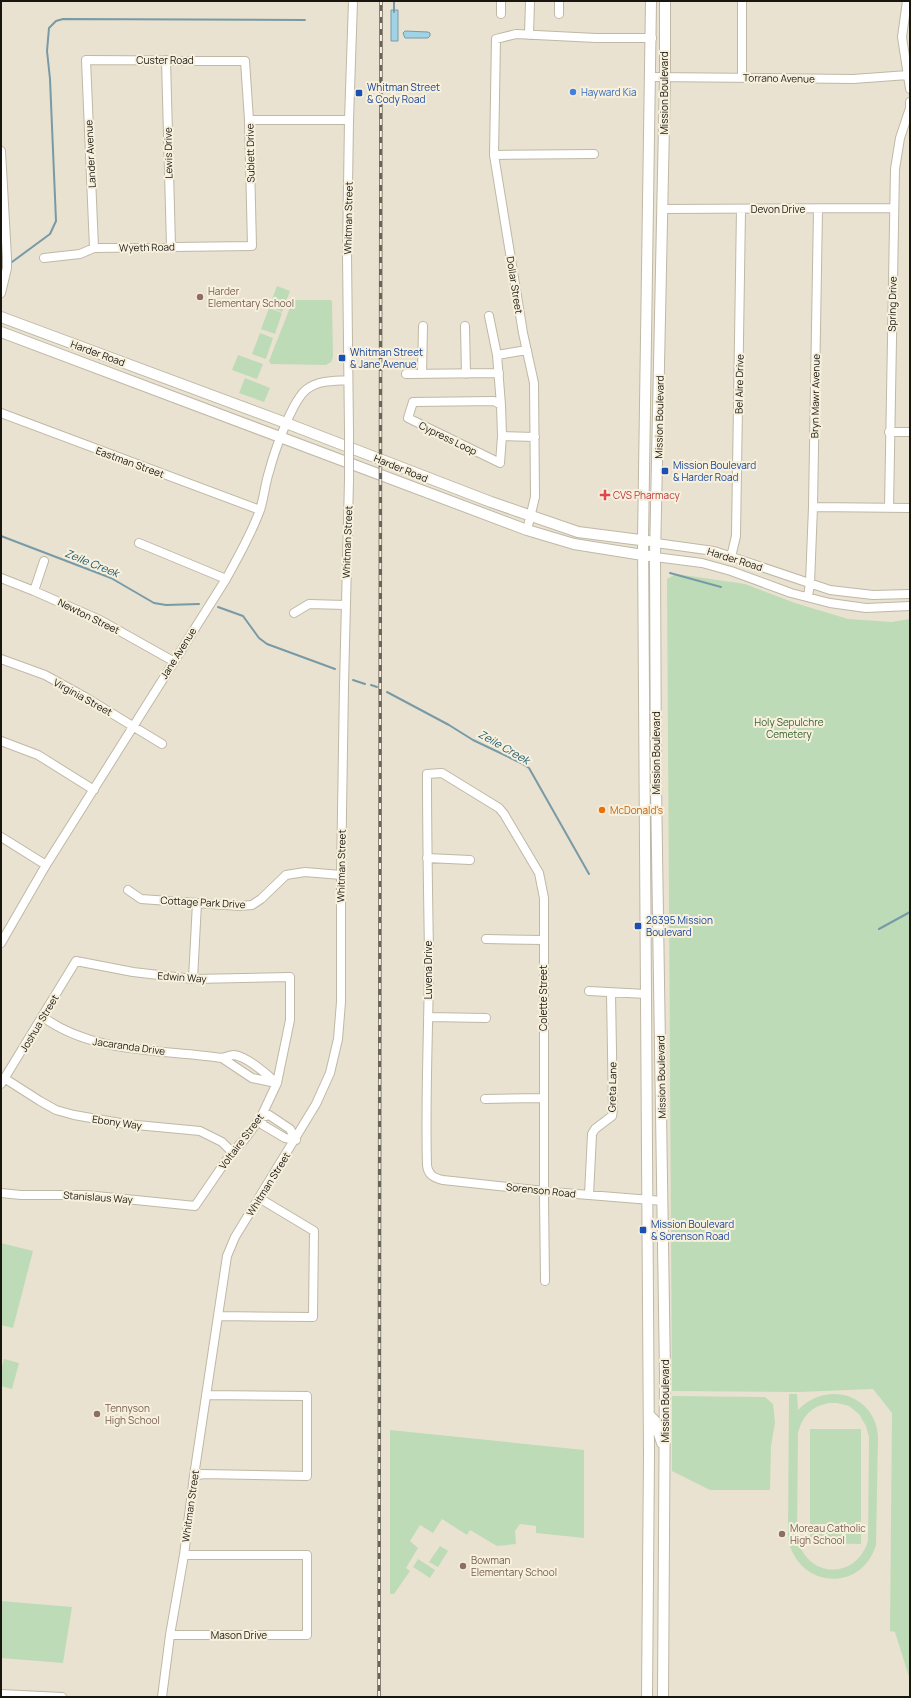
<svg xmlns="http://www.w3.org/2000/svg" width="911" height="1698" viewBox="0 0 911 1698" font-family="Manrope,sans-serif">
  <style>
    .green { fill: #bddbb7; fill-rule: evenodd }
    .water { fill: #a0d3e6; stroke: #789aa6 }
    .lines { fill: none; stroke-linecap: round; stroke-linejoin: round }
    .stream { stroke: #789aa6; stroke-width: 2 }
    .minor-casing { stroke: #bfb8a6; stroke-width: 10 }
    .major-casing { stroke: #bfb8a6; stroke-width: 12 }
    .minor { stroke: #fff; stroke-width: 8 }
    .major { stroke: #fff; stroke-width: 10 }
    .rail-casing { stroke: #696459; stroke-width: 3.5 }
    .rail { stroke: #f7f0dd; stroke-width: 2; stroke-dasharray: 6; stroke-linecap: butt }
    .minor-bridge-casing { stroke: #bfb8a6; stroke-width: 10; stroke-linecap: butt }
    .minor-bridge { stroke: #fff; stroke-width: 8 }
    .shop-dot { fill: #3f7fe0; stroke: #f7f0dd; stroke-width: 1.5 }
    .transit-dot { fill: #1a4fb4; stroke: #f7f0dd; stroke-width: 1.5 }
    .education-dot { fill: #8d6e63; stroke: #f7f0dd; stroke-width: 1.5 }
    .health-dot { fill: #e0444e; stroke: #f7f0dd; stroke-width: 1.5 }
    .food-dot { fill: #e8710a; stroke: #f7f0dd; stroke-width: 1.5 }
    .labels { text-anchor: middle; stroke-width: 4; stroke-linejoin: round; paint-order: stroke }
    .street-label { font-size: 10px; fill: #191610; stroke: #f7f0dd }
    .transit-label { font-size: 10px; fill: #164399; stroke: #f7f0dd; text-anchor: start }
    .shop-label { font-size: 10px; fill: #366cbe; stroke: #f7f0dd; text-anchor: start }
    .education-label { font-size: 10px; fill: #785e54; stroke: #f7f0dd; text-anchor: start }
    .health-label { font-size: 10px; fill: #be3a42; stroke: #f7f0dd; text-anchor: start }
    .park-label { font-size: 10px; fill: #366030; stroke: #f7f0dd }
    .food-label { font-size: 10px; fill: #c56008; stroke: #f7f0dd; text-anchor: start }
    .water-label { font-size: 11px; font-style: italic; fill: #195a6f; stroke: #f7f0dd }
  </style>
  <rect width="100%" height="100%" fill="#eae2d0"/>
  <path class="green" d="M277 286 290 291 282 312 269 307Z
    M293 300H330L332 301 333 357 331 362 326 365 271 364 269 361Z
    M269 308 282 313 275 334 261 329Z
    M260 333 273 338 266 359 252 354Z
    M238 355 263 364 257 379 232 370Z
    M245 378 270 388 264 402 239 393Z
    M676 574 745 584 795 603 848 619 892 622 910 619V1680L895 1632 890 1631 892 1413 873 1389 799 1392 672 1391 667 579Z
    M1 1243 33 1251 13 1328 1 1325Z
    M4 1359 19 1363 12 1389 1 1386V1370Z
    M789 1394H797L798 1410C826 1380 876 1394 878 1437L876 1545C861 1594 797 1588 788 1538ZM829 1403H837L849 1406 859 1414 866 1426 869 1437 868 1541C855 1583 802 1577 797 1534L798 1433C802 1416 812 1406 829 1403Z
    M672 1396 765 1397 773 1404 775 1423 771 1446 770 1490H710L672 1471Z
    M810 1429H861V1544L810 1543Z
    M390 1430 584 1450V1538L536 1533V1526L520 1524 515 1531 516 1544 497 1546 470 1530 467 1535 442 1519 433 1533 420 1525 410 1541 418 1548 406 1568 410 1571 394 1594H390Z
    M440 1546 448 1551 438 1567 429 1562Z
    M418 1559 435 1570 430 1578 413 1567Z
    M1 1601 72 1607 63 1663 1 1658Z"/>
  <path class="water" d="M391 10H398V41H391Z
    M405 31 428 32 430 33V36L428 38H405L403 33Z"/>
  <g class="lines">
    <path class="stream" d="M394 1V12
      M12 262 50 234 56 221 50 79 47 51 49 28 56 21 63 19 305 20
      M1 536 111 578 154 603 166 605 199 604
      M670 573 721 587
      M218 607 243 616 259 638 267 644 335 669
      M353 680 365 684
      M371 685 377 687
      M387 692 449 725 473 740 521 763 529 768 589 874
      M879 929 910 912"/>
    <g class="minor-casing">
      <path id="minor" d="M559 1V14
        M907 1 902 37 910 89
        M501 14V1
        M529 35 530 1
        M166 60 171 246
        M650 77 853 79 908 75
        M742 77V1
        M249 120H349
        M1 151 7 258V268L1 293
        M494 155 594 154
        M663 209 894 208
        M44 258 80 254 94 248 252 246 249 120 245 61 86 60 94 248
        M489 316 497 355 501 405
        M465 326 466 374
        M497 355 527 350
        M406 374 499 373
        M422 374 423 326
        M1 413 260 510
        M349 432 347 254 349 120 353 1
        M889 432H910
        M502 436 500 463 408 418 413 402 494 401 501 405 502 436 535 437
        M813 507 910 508
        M889 508 895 169 900 138 910 108V102
        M527 530 535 497 534 383 523 333 494 155 496 39 516 34 596 38H652
        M139 543 226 579
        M656 543 714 551 830 590 873 595 910 594
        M655 557 702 563 731 571 791 593 830 603 866 608 910 606
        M731 557 736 536 741 209
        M1 578 34 591 100 620 173 661
        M34 591 44 561
        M808 597 810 583 813 507 818 209
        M294 613 309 604 345 605
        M1 659 45 675 85 697 162 744
        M1 741 38 755 94 790
        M1 837 46 865
        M427 858 470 860
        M128 890 141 899 240 906 252 905 261 899 286 875 305 872 341 875
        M486 939 543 940
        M1 943 46 865 226 579C238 557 251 535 260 510 264 498 265 484 269 472 274 453 292 400 307 389 319 380 334 381 348 380
        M193 979 197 903
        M589 991 646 994
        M43 1017C93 1054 162 1049 222 1058 226 1057 230 1055 234 1055 248 1057 266 1074 277 1083
        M428 1017 486 1018
        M222 1058 252 1078 276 1083
        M4 1078 40 1101 56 1110 74 1115 126 1124 200 1131 222 1142 232 1152
        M1 1084 76 961 133 972 193 979 290 977V1020L277 1083 261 1117 244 1140 232 1152 195 1206 86 1195H21L1 1193
        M485 1099 543 1098
        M269 1115 290 1129 296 1140 285 1138 263 1125 261 1117Z
        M589 1195 592 1134 595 1129 612 1116 613 1110 611 993
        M545 1281 544 1198V898L539 873 504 814 499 808 442 773 427 774C427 834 428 893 429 953 429 1024 425 1094 427 1165 428 1175 434 1178 443 1180L544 1191 552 1192 663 1201
        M218 1316 313 1317 314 1231 259 1198
        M194 1476 203 1474 307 1476V1396L206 1395
        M170 1635H307V1555H184
        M1 1694 62 1697
        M162 1697 170 1635 184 1555 194 1476 227 1256 235 1237 316 1104 330 1073 338 1039 341 1002V875L344 685 349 480"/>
    </g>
    <g class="major-casing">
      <path id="major" d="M1 317 286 423 491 502 578 532 648 541
        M1 332 527 530 574 544 649 556
        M649 1415 655 1421 662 1443
        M647 1697 649 1454 643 540 651 1
        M663 1697 665 1374 656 786 655 557 665 77V1"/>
    </g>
    <use href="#minor" class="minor"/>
    <use href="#major" class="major"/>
    <g class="rail-casing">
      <path id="rail" d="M379 1697 381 1"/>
    </g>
    <use href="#rail" class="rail"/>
    <g class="minor-bridge-casing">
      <path id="minor-bridge" d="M349 480V432"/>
    </g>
    <use href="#minor-bridge" class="minor-bridge"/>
  </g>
  <circle class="shop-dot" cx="573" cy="92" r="4"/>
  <g class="transit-dot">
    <rect x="355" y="89" width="8" height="8" rx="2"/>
    <rect x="338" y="354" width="8" height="8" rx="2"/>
    <rect x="661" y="467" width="8" height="8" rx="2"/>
    <rect x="634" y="922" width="8" height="8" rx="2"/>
    <rect x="639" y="1226" width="8" height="8" rx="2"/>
  </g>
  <g class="education-dot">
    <circle cx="200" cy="297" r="4"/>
    <circle cx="97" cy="1414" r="4"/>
    <circle cx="782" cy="1534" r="4"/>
    <circle cx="463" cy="1566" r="4"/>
  </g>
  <path class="health-dot" d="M603 489h4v4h4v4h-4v4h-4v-4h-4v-4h4z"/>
  <circle class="food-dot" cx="602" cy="810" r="4"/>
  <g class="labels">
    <g class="street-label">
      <text x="165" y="64">Custer Road</text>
      <text transform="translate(779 78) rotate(1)" y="4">Torrano Avenue</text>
      <text transform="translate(664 93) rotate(-90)" y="4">Mission Boulevard</text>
      <text transform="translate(168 153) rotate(-91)" y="4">Lewis Drive</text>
      <text transform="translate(250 153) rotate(-91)" y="4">Sublett Drive</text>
      <text transform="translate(90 154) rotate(-93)" y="4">Lander Avenue</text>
      <text x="778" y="213">Devon Drive</text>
      <text transform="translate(348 218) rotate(-89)" y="4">Whitman Street</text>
      <text transform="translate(147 247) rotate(-1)" y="4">Wyeth Road</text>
      <text transform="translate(515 285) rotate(81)" y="4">Dollar Street</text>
      <text transform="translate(892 304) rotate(-89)" y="4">Spring Drive</text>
      <text transform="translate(98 353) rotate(20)" y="4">Harder Road</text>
      <text transform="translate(739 384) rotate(-89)" y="4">Bel Aire Drive</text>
      <text transform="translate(815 396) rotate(-89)" y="4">Bryn Mawr Avenue</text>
      <text transform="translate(659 417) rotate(-89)" y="4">Mission Boulevard</text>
      <text transform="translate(448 438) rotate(26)" y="4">Cypress Loop</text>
      <text transform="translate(130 462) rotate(20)" y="4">Eastman Street</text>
      <text transform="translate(401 468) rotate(22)" y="4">Harder Road</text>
      <text transform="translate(347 542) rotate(-88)" y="4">Whitman Street</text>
      <text transform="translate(735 559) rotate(17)" y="4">Harder Road</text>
      <text transform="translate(89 616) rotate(26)" y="4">Newton Street</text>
      <text transform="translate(178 653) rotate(-58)" y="4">Jane Avenue</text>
      <text transform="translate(83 697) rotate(29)" y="4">Virginia Street</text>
      <text transform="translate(656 753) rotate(-90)" y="4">Mission Boulevard</text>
      <text transform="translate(341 866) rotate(-89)" y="4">Whitman Street</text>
      <text transform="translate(203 902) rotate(3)" y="4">Cottage Park Drive</text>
      <text transform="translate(428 970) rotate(-90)" y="4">Luvena Drive</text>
      <text transform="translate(182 977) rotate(4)" y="4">Edwin Way</text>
      <text transform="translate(543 998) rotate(-90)" y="4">Colette Street</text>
      <text transform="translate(39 1023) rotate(-59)" y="4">Joshua Street</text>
      <text transform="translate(129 1046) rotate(8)" y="4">Jacaranda Drive</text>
      <text transform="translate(661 1077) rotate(-91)" y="4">Mission Boulevard</text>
      <text transform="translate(612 1087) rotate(-89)" y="4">Greta Lane</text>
      <text transform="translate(117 1122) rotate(8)" y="4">Ebony Way</text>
      <text transform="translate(241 1141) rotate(-53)" y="4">Voltaire Street</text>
      <text transform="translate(268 1184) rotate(-58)" y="4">Whitman Street</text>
      <text transform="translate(541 1190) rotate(6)" y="4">Sorenson Road</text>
      <text transform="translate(98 1197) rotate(4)" y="4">Stanislaus Way</text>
      <text transform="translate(665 1401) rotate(-90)" y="4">Mission Boulevard</text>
      <text transform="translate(190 1506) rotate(-82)" y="4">Whitman Street</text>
      <text x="239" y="1639">Mason Drive</text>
    </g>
    <g class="transit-label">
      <text x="367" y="91">Whitman Street<tspan x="367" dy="12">&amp; Cody Road</tspan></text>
      <text x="350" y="356">Whitman Street<tspan x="350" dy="12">&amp; Jane Avenue</tspan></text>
      <text x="673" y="469">Mission Boulevard<tspan x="673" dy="12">&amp; Harder Road</tspan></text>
      <text x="646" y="924">26395 Mission<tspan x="646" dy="12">Boulevard</tspan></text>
      <text x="651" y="1228">Mission Boulevard<tspan x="651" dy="12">&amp; Sorenson Road</tspan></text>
    </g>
    <g class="shop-label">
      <text x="581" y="96">Hayward Kia</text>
    </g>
    <g class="education-label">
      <text x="208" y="295">Harder<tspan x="208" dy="12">Elementary School</tspan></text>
      <text x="105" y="1412">Tennyson<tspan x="105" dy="12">High School</tspan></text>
      <text x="790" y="1532">Moreau Catholic<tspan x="790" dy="12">High School</tspan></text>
      <text x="471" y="1564">Bowman<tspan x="471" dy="12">Elementary School</tspan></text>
    </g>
    <g class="health-label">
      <text x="613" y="499">CVS Pharmacy</text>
    </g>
    <g class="park-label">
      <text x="789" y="726">Holy Sepulchre<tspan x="789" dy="12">Cemetery</tspan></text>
    </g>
    <g class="food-label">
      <text x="610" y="814">McDonald's</text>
    </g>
    <g class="water-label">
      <text transform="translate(92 563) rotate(22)" y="4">Zeile Creek</text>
      <text transform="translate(504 747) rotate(30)" y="4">Zeile Creek</text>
    </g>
  </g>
  <rect width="911" height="1698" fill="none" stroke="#191610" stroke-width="4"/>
</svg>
